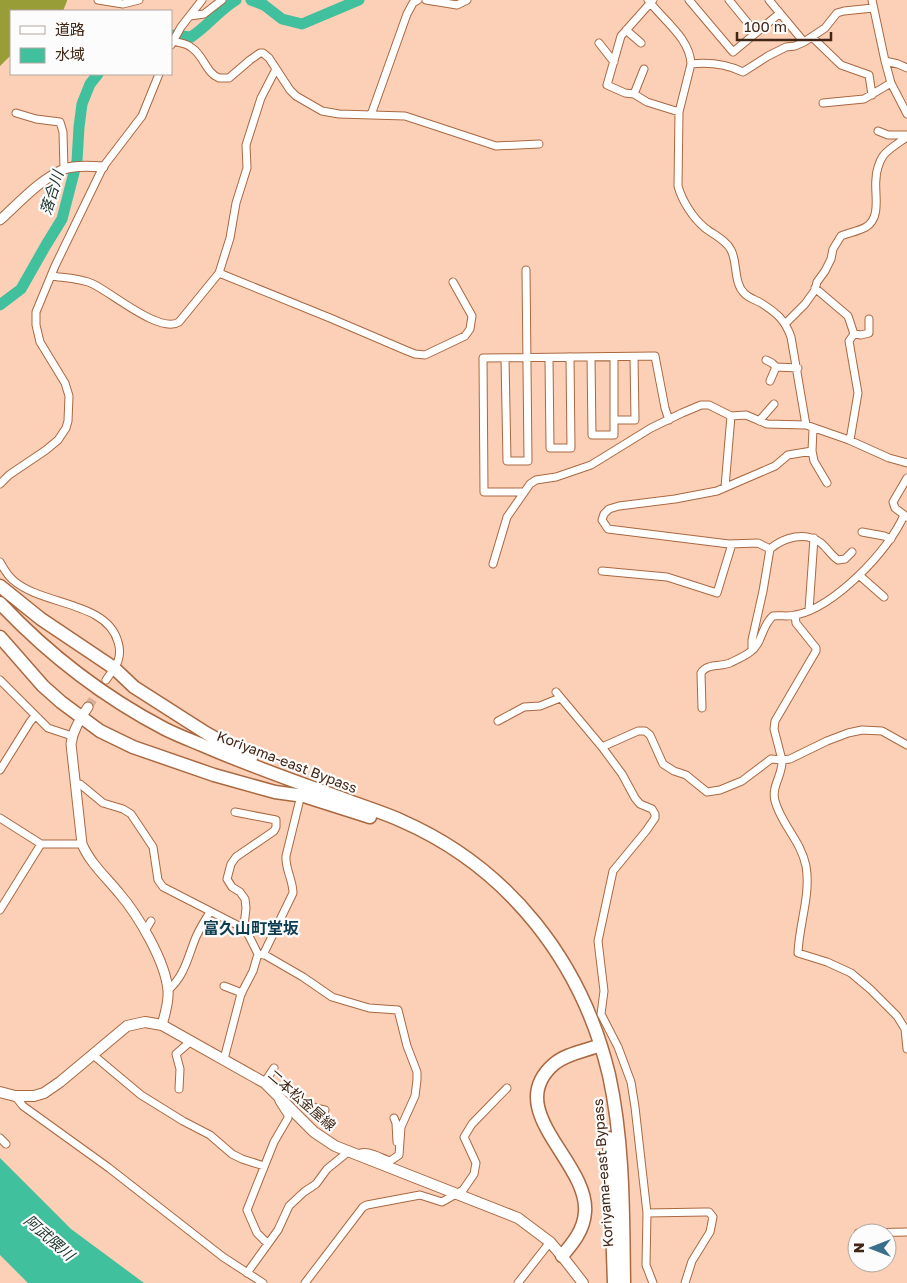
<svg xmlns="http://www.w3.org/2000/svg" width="907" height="1283" viewBox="0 0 907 1283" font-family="'Golos Text','Noto Sans JP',sans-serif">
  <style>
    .forest { fill: #999d38 }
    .water { fill: #40c09d }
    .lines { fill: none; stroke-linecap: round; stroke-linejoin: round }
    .river { stroke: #40c09d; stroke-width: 11 }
    .secondary-tunnel { stroke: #d7ae97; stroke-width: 9; stroke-dasharray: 9 4.5; stroke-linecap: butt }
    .street-casing { stroke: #a96840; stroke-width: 9 }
    .secondary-casing { stroke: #a96840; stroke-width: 11 }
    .primary-casing { stroke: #a96840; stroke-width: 12 }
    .highway-casing { stroke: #a96840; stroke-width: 15 }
    .street { stroke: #fff; stroke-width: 7 }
    .secondary { stroke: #fff; stroke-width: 9 }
    .primary { stroke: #fff; stroke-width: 10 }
    .highway { stroke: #fff; stroke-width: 12 }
    .labels { text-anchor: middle; stroke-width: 4.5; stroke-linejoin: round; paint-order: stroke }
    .street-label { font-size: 14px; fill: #412515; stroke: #fbfcfb }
    .water-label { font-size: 15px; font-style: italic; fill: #1b312a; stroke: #fbfcfb }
    .quarter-label { font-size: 16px; font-weight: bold; fill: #0e3d51; stroke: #fbfcfb }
  </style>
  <rect width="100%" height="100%" fill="#fcd0b7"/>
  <path class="forest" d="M0 0H67V1L63 11H11V55L0 66Z"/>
  <path class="water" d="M0 1158 71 1229 144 1283H28L0 1255Z"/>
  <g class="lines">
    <path class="river" d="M251 0 264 5 282 19 302 24 359 0
      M171 35 191 37C207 27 219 10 236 0
      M0 305 21 289 46 245 62 219 77 161 79 127 82 104 90 84 98 74"/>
    <path class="secondary-tunnel" d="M88 707 103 684"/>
    <g class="street-casing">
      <path id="street" d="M98 0 123 4 139 0
        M426 0 457 5 467 0
        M648 0C663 20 690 38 691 64L679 112 678 186C682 201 693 218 705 228 714 235 726 240 731 250 738 263 733 283 745 294 749 298 756 300 761 303 777 313 785 320 791 337L806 425
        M653 0 621 36 607 85 625 93 634 94 647 102 679 112
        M689 0 733 52 780 13
        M729 0 756 33
        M769 0 804 42
        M872 0 885 61 891 83 907 114
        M190 16 204 14 222 0
        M626 30 641 43
        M812 37 841 65 869 75 872 95
        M173 41C180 43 187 43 192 48 204 56 206 73 219 78H229L250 60 260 53H263L269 58 290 90 296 96 322 111 339 114 405 116 496 146 539 144
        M599 43 614 62
        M171 45 181 27 202 0
        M885 61 898 64 907 68
        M691 64C710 62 726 64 743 72L768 56 786 47 795 46 804 42 825 28 837 13 844 11 873 8
        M634 94 644 69
        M823 103 864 99 891 83
        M16 113 36 119 60 122 63 132 64 170
        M371 115 407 14 413 3 418 0
        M878 131 888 135H907
        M219 273 330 318 405 350 415 354 425 355 465 336 470 329 472 316 453 282
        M51 276C65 278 81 278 93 284 112 293 160 334 179 322L219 273 230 238 236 203 247 168 246 145 261 98 276 69
        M815 288 848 316 854 334 849 341 858 393 850 440
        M786 323 805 304 815 290 817 282 825 271 831 259 833 249 841 236C848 233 859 231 866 227 882 217 874 193 876 179 876 172 879 162 883 156 888 149 900 142 907 137
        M854 334 861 335 869 333V319
        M591 357 592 435H614V357
        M505 358 507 461H528L526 270
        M549 358 550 448H571L570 357
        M766 360 772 363 776 367 798 368
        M770 381 776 367
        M614 420H635L634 357
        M759 421 774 404
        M813 429 812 451 814 461 827 483
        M812 451 788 455 775 466 717 491 675 499 619 506 609 509 604 514 602 520 608 529 729 544 758 543 770 549C784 537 806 531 821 543 827 548 831 555 838 560L845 559 852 552
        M0 484 9 475 46 450 58 440 66 428 68 421 69 396 65 383 40 342 36 325V312L55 266 103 167 142 116 159 74
        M725 487 731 416
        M523 492H484L483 358 655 356 665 408 669 420
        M907 517 895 508 893 502 907 478
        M862 532 884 536 891 539
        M0 562C4 569 7 575 13 580 42 606 107 601 118 642 120 648 120 655 118 661 115 668 110 674 106 680
        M493 564 507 517 530 484 536 480 556 477 591 465 651 428 682 413 701 405H709L731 416 746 415 767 424 806 425 849 440 889 458 907 463
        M602 571 667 577 717 593 732 544
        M859 575 884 597
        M809 610 814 538
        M752 650V640L763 591 770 549
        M0 680 48 728 72 736
        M556 692 602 747 622 774 635 798 640 804 652 809 655 814V818L646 831 613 871 598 941 604 991 601 1014 618 1047 631 1082 635 1107 647 1213 646 1265 653 1283
        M702 708 701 673C707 663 721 667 730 663 736 660 745 656 750 652 763 643 761 626 773 616 780 615 788 617 796 615 834 607 889 551 904 515
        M498 721 524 707 540 706 560 698
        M907 745 882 731 862 730 848 733 827 741 790 759 782 760C783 775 771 786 775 801 781 824 801 841 806 866 811 895 799 924 798 953L827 962 851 973 870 989 897 1016 905 1029 907 1049
        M602 747 638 731H645L650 735 663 764 674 771 686 775 707 792 720 790 742 781 771 759 782 760 774 729 775 721 816 651V648L796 623 795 615
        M0 770 30 722 35 716
        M75 784H80L103 803 123 809 131 814 153 847 158 880 163 887 239 926H244
        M235 812 276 820V827L274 831 236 857 231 864 227 879 232 887 240 892 245 899 246 908 244 926 258 954
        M0 818 41 844H82
        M0 910 41 844
        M145 931 151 921
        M263 955 293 893C293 880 285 869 286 856L299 803
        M224 986 242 993
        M168 990C185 976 188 956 196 937 200 928 205 920 210 912
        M92 1054 141 1095 183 1121 210 1135 232 1154 242 1159 264 1166
        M224 1059 241 994 253 971 258 954 265 955 303 977 332 997 369 1008 398 1010 407 1046 417 1072V1080L415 1096 401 1127 399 1155 390 1161C380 1158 366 1148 357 1155
        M264 1083 274 1068
        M179 1089 180 1069 176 1054 191 1041
        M272 1090 281 1088C295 1099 307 1107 325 1110
        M15 1096 23 1106 109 1168 223 1257 263 1283
        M394 1118 396 1123 397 1142
        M0 1138 6 1144
        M647 1213 705 1212H709L713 1217 710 1232 692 1261 685 1283
        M858 1233 907 1232
        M268 1244 257 1233 247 1210 274 1142 288 1118V1115L279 1101
        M247 1273 278 1230 289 1206 304 1192 316 1184 327 1169 348 1152
        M305 1283 363 1207 367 1205 420 1195 442 1202 463 1190 474 1174 476 1163 464 1137 472 1124 507 1088
        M518 1283 550 1242"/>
    </g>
    <g class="secondary-casing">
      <path id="secondary" d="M0 220C19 203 39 180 64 169 75 165 91 166 103 167
        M88 707C80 719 73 730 71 744L82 844C90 863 106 877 119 893 138 915 166 962 168 991 169 1002 165 1014 162 1025"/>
    </g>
    <g class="primary-casing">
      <path id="primary" d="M0 1092 15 1096H34L44 1093 60 1082 127 1026 145 1022 162 1025 265 1083 314 1132 335 1146 518 1218 550 1242 562 1256 583 1283"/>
    </g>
    <g class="highway-casing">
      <path id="highway" d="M0 586 41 619 114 668 134 687 206 733 251 758
        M0 603C47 653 104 697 165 729 177 735 190 740 202 745 250 766 300 783 349 801 367 808 385 813 402 821 509 868 582 962 609 1075 624 1143 623 1214 624 1283
        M0 637 43 686 61 702 100 731 133 747 214 775 275 792 304 796 370 817
        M609 1138 614 1283
        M562 1256C573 1243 584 1230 585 1212 589 1162 501 1110 554 1064 567 1053 586 1051 600 1045"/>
    </g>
    <use href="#street" class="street"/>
    <use href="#secondary" class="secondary"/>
    <use href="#primary" class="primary"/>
    <use href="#highway" class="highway"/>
  </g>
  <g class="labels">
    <g class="street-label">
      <text transform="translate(287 762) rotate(21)" y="5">Koriyama-east Bypass</text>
      <text transform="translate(302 1100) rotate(41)" y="5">二本松金屋線</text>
      <text transform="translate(603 1173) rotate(-94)" y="5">Koriyama-east Bypass</text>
    </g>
    <g class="water-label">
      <text transform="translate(52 193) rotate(-73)" y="5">落合川</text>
      <text transform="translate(49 1238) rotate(41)" y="5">阿武隈川</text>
    </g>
    <g class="quarter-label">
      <text x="251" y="934">富久山町堂坂</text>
    </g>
  </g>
  <rect x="10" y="10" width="162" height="65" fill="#fbfcfb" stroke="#b1a69f"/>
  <rect x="20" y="26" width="25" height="8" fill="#ffffff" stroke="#b1a69f"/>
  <text x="55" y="35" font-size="15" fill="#412515">道路</text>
  <rect x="20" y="48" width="25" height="15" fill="#40c09d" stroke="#b1a69f"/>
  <text x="55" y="60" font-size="15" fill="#412515">水域</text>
  <g transform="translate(872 1248) rotate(270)"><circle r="24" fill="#fbfcfb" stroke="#b1a69f"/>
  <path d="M0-4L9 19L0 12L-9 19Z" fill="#386f8a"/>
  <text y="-8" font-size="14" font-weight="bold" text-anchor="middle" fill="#412515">N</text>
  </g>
  <path d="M737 32v8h94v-8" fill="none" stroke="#412515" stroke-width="2.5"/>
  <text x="744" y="32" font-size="15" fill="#412515" stroke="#fbfcfb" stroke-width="4" paint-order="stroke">100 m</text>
</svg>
